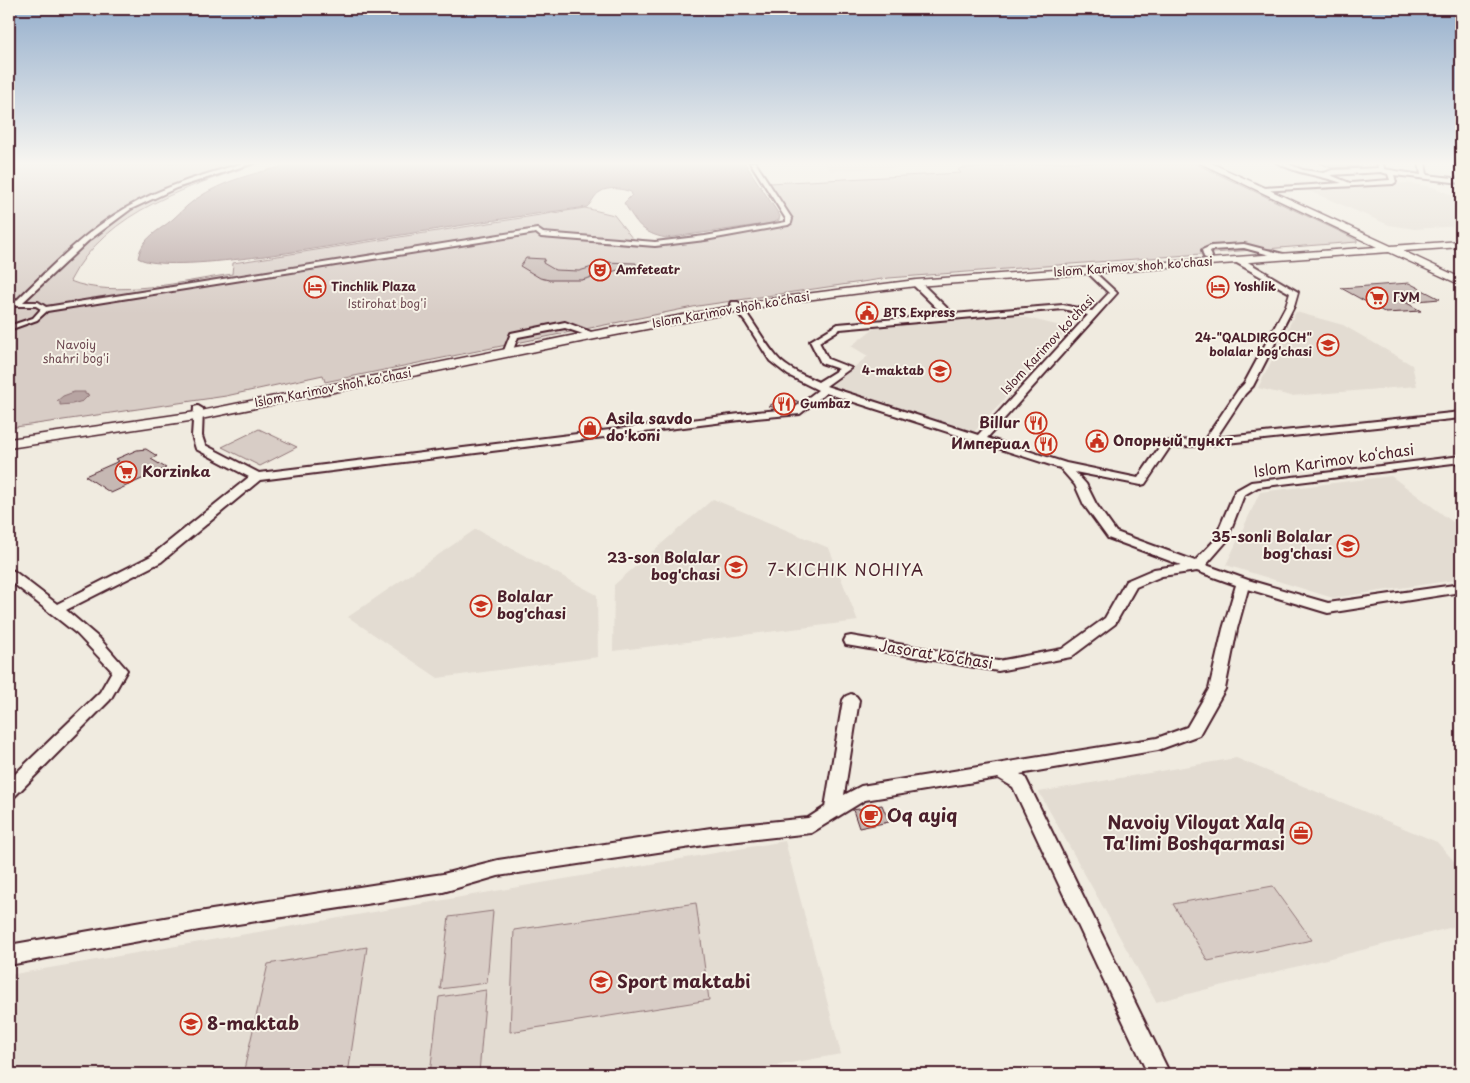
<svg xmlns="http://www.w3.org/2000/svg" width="1470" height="1083" viewBox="0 0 1470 1083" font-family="'Playpen Sans',sans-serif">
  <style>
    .built { fill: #e3dcd2 }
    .green { fill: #d8cdc6; stroke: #917678 }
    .water { fill: #b7a4a2; stroke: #8b6f72 }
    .building { fill: #c6b8b3; stroke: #4a1f2b }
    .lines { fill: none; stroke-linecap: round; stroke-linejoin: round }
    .pedestrian-casing { stroke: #4a1f2b; stroke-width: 4 }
    .minor-casing { stroke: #4a1f2b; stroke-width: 4 }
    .secondary-casing { stroke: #4a1f2b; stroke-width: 3 }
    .pedestrian { fill: #f7f3e8; fill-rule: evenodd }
    .minor { fill: #f7f3e8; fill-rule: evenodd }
    .secondary { fill: #f7f3e8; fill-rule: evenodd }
    .labels { text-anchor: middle; stroke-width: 4; stroke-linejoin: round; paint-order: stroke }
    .far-street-label { font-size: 12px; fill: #4a1f2b; stroke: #f7f3e8 }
    .far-poi-label { font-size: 12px; font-weight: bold; fill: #4a1f2b; stroke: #f7f3e8; text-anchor: start }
    .far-park-label { font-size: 12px; fill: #6e4a52; stroke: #f7f3e8 }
    .poi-label { font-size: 15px; font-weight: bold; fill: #4a1f2b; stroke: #f7f3e8; text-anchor: start }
    .street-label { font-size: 15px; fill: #4a1f2b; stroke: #f7f3e8 }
    .neighbourhood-label { font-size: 16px; letter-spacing: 1px; fill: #4a1f2b; stroke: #f7f3e8 }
    .near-poi-label { font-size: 18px; font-weight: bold; fill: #4a1f2b; stroke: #f7f3e8; text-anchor: start }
  </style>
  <rect width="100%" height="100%" fill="#f0ebe0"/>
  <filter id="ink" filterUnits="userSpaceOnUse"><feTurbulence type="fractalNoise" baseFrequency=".02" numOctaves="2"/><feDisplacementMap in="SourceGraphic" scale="10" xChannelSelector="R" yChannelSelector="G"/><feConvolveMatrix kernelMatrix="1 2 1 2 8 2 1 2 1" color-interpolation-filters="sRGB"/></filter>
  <g filter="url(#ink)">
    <path class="built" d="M823 162H968L971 164 831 171Z
      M1405 183 1433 187 1461 199V226L1415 229 1389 225 1307 190Z
      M1296 312 1343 325 1412 365 1417 386 1291 396 1258 388Z
      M1011 314 1069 328 974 432 831 386 868 356 851 346 878 325Z
      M1391 476 1461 528V579L1333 598 1226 565 1260 492Z
      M713 499 829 548 858 621 613 651 614 585Z
      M476 529 597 595 598 657 438 678 348 617Z
      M1236 758 1437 842 1461 869V925L1156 1002 1039 792Z
      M785 841 841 1054 740 1072V1074H9V975Z"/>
    <path class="green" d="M9 162H264C193 184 106 210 70 281 114 299 185 281 232 274L233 263 585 208 614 215 632 238 645 245 681 243 790 224 792 221 769 183 961 173 958 170 961 168 1066 162H1192L1341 232 1357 240V242L889 278 698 306 325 382 323 375 226 396 9 428Z
      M259 429 297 447 260 466 222 447Z
      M1273 886 1312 940 1208 961 1173 904Z
      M696 903 709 1000 510 1032 514 930Z
      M493 911 487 983 440 989 449 917Z
      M367 947 348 1074H243L268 964Z
      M486 990 479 1073 430 1074 439 997Z"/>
    <path class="water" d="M303 162H744L780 216 779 220 773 223 666 238C641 233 637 223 624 203L632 195 631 192C623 189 608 186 600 192 594 195 592 203 587 207 516 216 446 228 376 239 334 245 168 276 138 258 142 237 159 231 173 219 178 215 182 210 187 206 219 179 264 171 303 162Z
      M74 392H85V394L89 395 83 401 72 404 60 405V402L57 401 63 396Z"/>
    <path class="building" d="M1318 162H1357V167L1331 168Z
      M526 258 545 259 543 263 555 270 579 271 599 265 602 262 636 263V265L582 280H549L540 278 520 266Z
      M1409 283 1440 299 1405 302 1421 311 1386 313 1341 288Z
      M785 396 799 402 790 407 776 408 769 406Z
      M146 449 157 456 151 459 166 468 111 493 85 476 119 461 116 459 137 450Z
      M882 805 889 822 859 828 853 810Z"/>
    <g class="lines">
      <g class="pedestrian-casing">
        <path id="pedestrian" d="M247 162H256L176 188 131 209 88 241 23 302H38L46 307 537 229 543 233 655 242 705 236 786 222V219L750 162H755L792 219 791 223 788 225 705 240 655 246 541 237 536 233 47 311 37 320 9 330V326L33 318 41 309 36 306H9V302H15C49 269 84 232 126 208 163 186 206 174 247 162Z"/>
      </g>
      <g class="minor-casing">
        <path id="minor" d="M1276 162H1284L1303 170 1324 173 1332 170 1378 168 1377 162H1383L1384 169 1421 175 1419 162H1425L1427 175 1461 179V183L1394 175 1396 182 1393 184 1261 191 1263 188 1342 183C1320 175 1296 174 1276 162ZM1381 172 1388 174 1390 180 1350 183 1330 175Z
          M1454 162H1460L1461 171 1459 170Z
          M1244 244 1287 255 1288 257 1284 259 1244 248 1212 250 1210 251 1212 257 1208 259 1204 257 1202 250 1211 246Z
          M1235 258H1241L1298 292 1294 306 1253 386 1245 394 1216 438 1461 412V418L1208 445 1170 447 1145 484 1141 485 1075 472 1086 484 1096 504 1116 532 1195 561 1214 541 1235 491 1251 482 1461 456V462L1258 487 1244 495 1226 542 1206 565 1248 580 1328 603 1461 584V592L1328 613 1248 589 1237 629 1225 689 1199 735 1158 750 1020 774 1025 777 1170 1074H1148L1013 787 998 778 865 800 811 833 711 844 498 876 443 892 199 930 9 965V945L199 912 443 874 498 860 711 828 808 818 825 807 843 700 846 696 851 694 856 696 859 700 844 795 861 786 1157 738 1187 727 1209 689 1223 629 1236 585 1197 571 1162 576 1136 587 1115 624 1071 657 998 671 846 645 844 641 846 637 851 636 998 661 1062 649 1105 618 1126 581 1154 569 1181 565 1108 538 1084 505 1075 485 1060 468 826 393 800 414 756 418 260 480 161 562 66 610 100 639 127 670 110 700 15 796 9 798V780L100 692 112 671 77 634 9 580V570L14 571 57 604 151 556 249 477 196 449 192 436 194 407 198 406 203 409 202 436 205 445 259 473 756 412 793 409 818 390 788 375 770 361 746 323 731 304 732 302H738C753 320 762 339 776 356 786 369 804 375 818 382L839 369 821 363 810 341 838 324 944 315 913 285V281H919L953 314 1063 305 1092 311 1109 293 1087 272V268H1090L1117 293 987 438 1066 463 1138 478 1163 442 1205 439 1238 390 1244 384 1286 306 1290 293 1235 262ZM1063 309 1088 315 978 435 826 386 851 368 828 359 819 342 840 329Z
          M565 322 599 335 595 338 565 328 518 337 511 355H505L503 353 511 333Z"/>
      </g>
      <g class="secondary-casing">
        <path id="secondary" d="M1198 162H1209L1391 246 1461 241V247L1403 251 1461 278V285L1389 252 916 286 782 303 595 339 196 420 9 448V439L196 412 595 331 782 297 916 280 1377 247Z"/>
      </g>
      <use href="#pedestrian" class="pedestrian"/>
      <use href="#minor" class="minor"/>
      <use href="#secondary" class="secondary"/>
    </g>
  </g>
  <linearGradient id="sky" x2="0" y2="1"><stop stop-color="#94aecc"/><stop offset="0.52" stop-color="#f8f6f1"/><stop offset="1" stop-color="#f8f6f1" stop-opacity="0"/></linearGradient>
  <rect width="1470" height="314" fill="url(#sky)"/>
  <defs>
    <g id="theatre-ring" transform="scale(1.125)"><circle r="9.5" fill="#f7f3e8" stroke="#c8321e" stroke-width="1.5"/><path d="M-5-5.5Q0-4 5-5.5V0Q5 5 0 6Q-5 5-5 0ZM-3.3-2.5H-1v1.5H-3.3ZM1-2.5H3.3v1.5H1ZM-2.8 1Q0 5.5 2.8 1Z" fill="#c8321e"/></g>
    <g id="hotel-ring" transform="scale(1.125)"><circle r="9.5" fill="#f7f3e8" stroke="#c8321e" stroke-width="1.5"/><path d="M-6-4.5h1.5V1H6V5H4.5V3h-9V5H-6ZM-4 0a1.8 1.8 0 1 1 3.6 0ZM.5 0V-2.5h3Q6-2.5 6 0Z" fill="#c8321e"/></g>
    <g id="supermarket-ring" transform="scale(1.125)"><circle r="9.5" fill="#f7f3e8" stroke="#c8321e" stroke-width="1.5"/><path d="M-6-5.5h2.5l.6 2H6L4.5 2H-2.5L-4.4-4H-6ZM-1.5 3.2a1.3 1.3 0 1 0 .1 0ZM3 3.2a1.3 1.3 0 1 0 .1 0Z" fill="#c8321e"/></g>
    <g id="civic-ring" transform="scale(1.125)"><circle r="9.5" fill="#f7f3e8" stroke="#c8321e" stroke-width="1.5"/><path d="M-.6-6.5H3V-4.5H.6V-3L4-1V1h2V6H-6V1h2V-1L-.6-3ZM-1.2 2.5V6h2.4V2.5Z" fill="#c8321e"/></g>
    <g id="school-ring" transform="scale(1.125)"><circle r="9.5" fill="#f7f3e8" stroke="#c8321e" stroke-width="1.5"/><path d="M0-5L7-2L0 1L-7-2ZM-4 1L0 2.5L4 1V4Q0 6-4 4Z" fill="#c8321e"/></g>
    <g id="restaurant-ring" transform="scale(1.125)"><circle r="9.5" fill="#f7f3e8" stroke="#c8321e" stroke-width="1.5"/><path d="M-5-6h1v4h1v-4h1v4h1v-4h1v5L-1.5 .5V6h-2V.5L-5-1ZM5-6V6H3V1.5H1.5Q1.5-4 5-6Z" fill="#c8321e"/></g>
    <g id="shop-ring" transform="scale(1.125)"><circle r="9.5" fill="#f7f3e8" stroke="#c8321e" stroke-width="1.5"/><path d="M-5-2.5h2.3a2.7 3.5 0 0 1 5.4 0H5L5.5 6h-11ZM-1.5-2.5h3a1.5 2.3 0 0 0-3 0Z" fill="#c8321e"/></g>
    <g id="cafe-ring" transform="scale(1.125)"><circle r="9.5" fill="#f7f3e8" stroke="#c8321e" stroke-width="1.5"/><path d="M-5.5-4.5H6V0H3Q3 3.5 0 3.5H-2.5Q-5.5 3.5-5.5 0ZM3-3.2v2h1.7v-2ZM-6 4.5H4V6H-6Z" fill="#c8321e"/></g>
    <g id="office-ring" transform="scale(1.125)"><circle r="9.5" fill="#f7f3e8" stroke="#c8321e" stroke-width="1.5"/><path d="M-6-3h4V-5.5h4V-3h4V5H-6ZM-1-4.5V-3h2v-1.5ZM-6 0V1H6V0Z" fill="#c8321e"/></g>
  </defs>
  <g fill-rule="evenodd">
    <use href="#theatre-ring" x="600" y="270"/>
    <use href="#hotel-ring" x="315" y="287"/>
    <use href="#hotel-ring" x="1218" y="287"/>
    <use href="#supermarket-ring" x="1377" y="298"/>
    <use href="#civic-ring" x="867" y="313"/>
    <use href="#school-ring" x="1328" y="345"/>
    <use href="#school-ring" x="940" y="371"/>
    <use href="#restaurant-ring" x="784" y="404"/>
    <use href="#restaurant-ring" x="1036" y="423"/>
    <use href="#shop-ring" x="590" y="428"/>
    <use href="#civic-ring" x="1097" y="441"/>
    <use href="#restaurant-ring" x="1046" y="444"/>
    <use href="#supermarket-ring" x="126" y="472"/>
    <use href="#school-ring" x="1348" y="546"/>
    <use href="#school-ring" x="736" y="567"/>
    <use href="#school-ring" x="481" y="606"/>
    <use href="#cafe-ring" x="871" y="816"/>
    <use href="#office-ring" x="1301" y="833"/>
    <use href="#school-ring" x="601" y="982"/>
    <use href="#school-ring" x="191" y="1024"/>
  </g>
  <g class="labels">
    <g class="far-street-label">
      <text transform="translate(1133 267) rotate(-4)" y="4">Islom Karimov shoh ko'chasi</text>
      <text transform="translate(731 310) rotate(-10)" y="4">Islom Karimov shoh ko'chasi</text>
      <text transform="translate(1048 345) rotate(-47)" y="4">Islom Karimov ko'chasi</text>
      <text transform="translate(333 388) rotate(-11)" y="4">Islom Karimov shoh ko'chasi</text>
    </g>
    <g class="far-poi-label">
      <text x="616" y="274">Amfeteatr</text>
      <text x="331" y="291">Tinchlik Plaza</text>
      <text x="1234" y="291">Yoshlik</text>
      <text x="1393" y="302">ГУМ</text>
      <text x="883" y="317">BTS Express</text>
      <text x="1312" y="342" text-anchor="end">24-"QALDIRGOCH"<tspan x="1312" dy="14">bolalar bog'chasi</tspan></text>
      <text x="924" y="375" text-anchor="end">4-maktab</text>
      <text x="800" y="408">Gumbaz</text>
    </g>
    <g class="far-park-label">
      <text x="387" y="308">Istirohat bog'i</text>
      <text x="76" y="349">Navoiy<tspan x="76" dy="14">shahri bog'i</tspan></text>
    </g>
    <g class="poi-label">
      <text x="606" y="424">Asila savdo<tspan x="606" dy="17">do'koni</tspan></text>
      <text x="1020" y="428" text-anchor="end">Billur</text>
      <text x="1113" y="446">Опорный пункт</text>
      <text x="1030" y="449" text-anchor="end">Империал</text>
      <text x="142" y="477">Korzinka</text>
      <text x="1332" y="542" text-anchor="end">35-sonli Bolalar<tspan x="1332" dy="17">bog'chasi</tspan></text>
      <text x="720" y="563" text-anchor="end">23-son Bolalar<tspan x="720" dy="17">bog'chasi</tspan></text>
      <text x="497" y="602">Bolalar<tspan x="497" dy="17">bog'chasi</tspan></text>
    </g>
    <g class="street-label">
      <text transform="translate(1334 461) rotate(-8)" y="5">Islom Karimov ko‘chasi</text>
      <text transform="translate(936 655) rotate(9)" y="5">Jasorat ko‘chasi</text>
    </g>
    <g class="neighbourhood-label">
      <text x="846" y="576">7-KICHIK NOHIYA</text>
    </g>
    <g class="near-poi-label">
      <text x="887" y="822">Oq ayiq</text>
      <text x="1285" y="829" text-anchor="end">Navoiy Viloyat Xalq<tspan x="1285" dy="21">Ta'limi Boshqarmasi</tspan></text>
      <text x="617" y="988">Sport maktabi</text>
      <text x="207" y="1030">8-maktab</text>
    </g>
  </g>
  <rect width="1470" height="1083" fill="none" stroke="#f7f3e8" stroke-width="30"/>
  <rect x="15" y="15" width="1440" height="1053" fill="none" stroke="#4a1f2b" stroke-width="2" filter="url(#ink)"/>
</svg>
